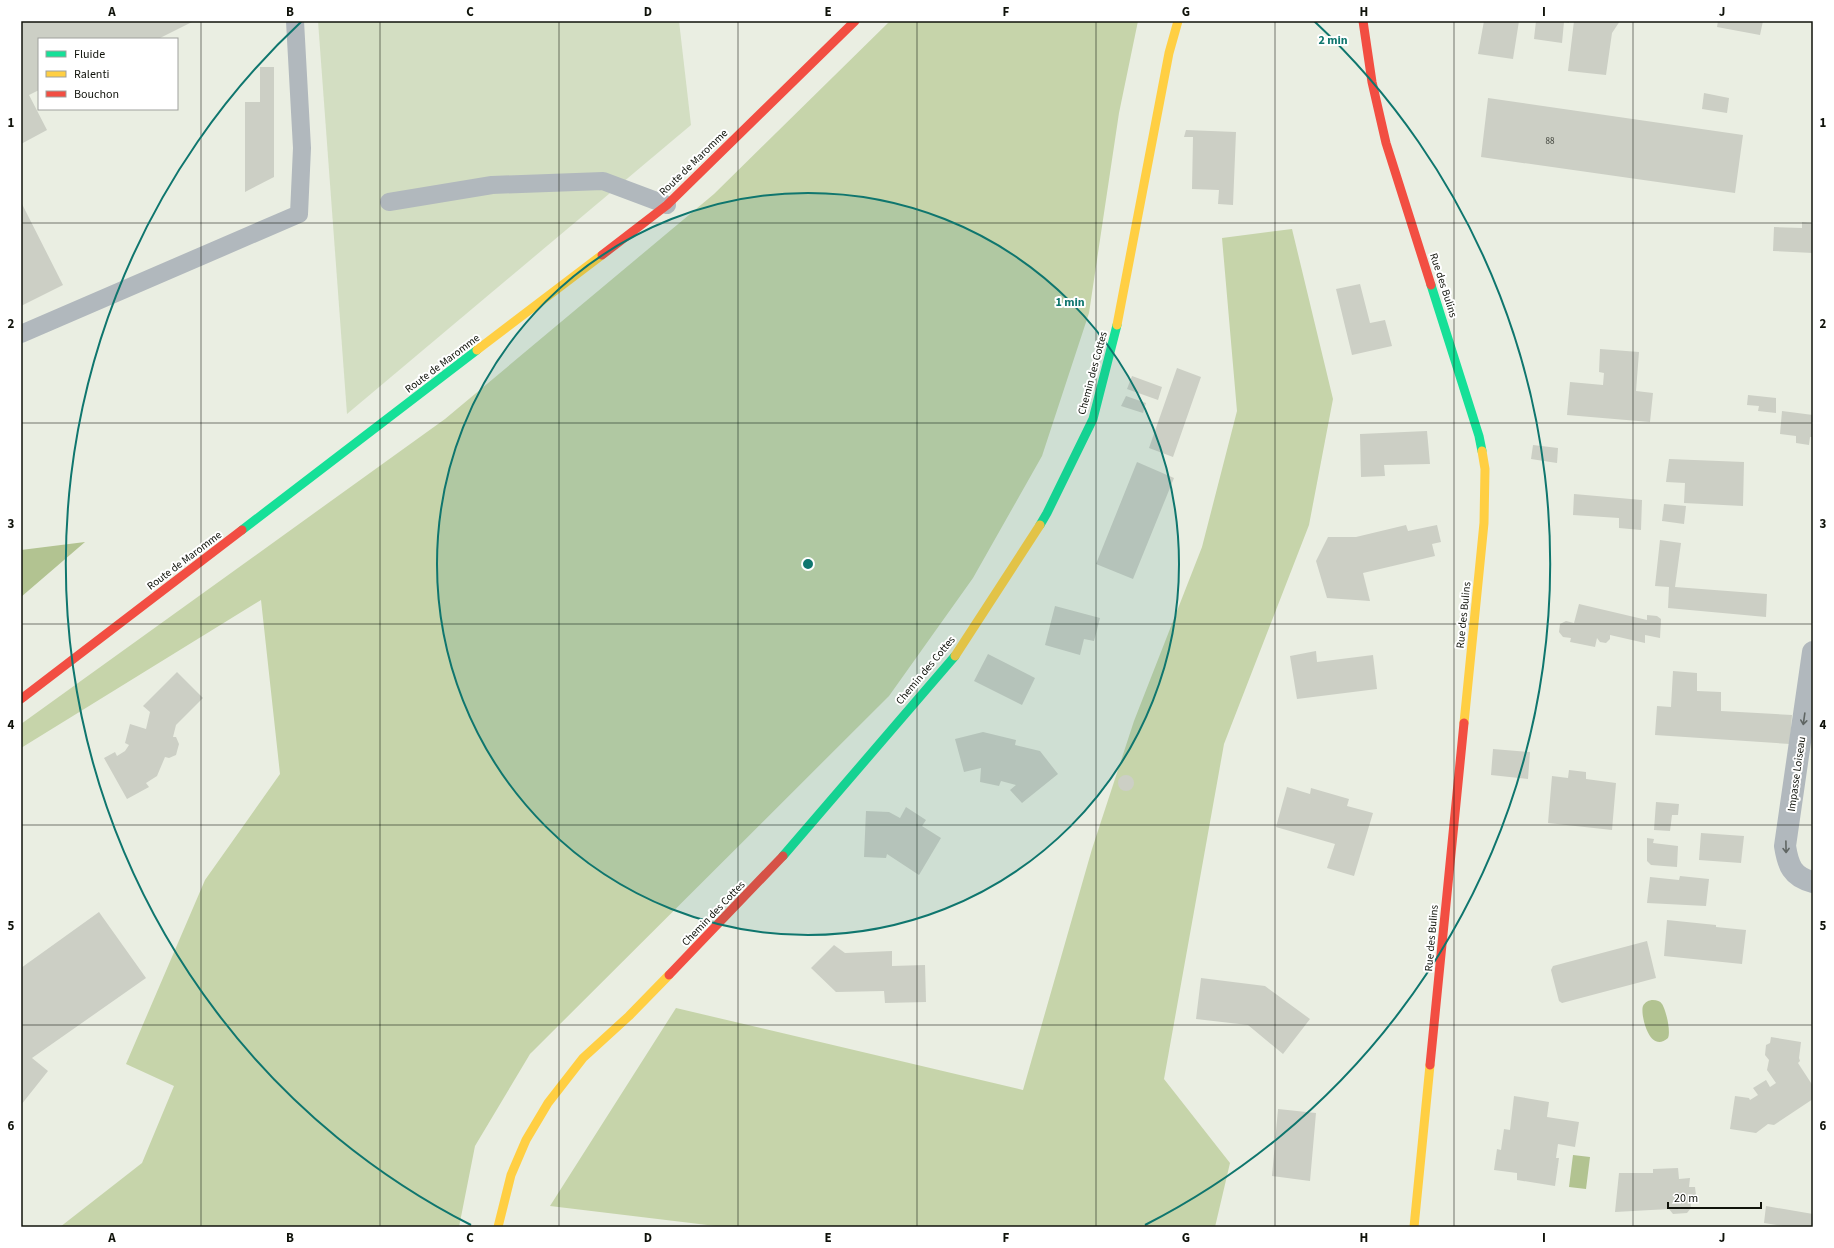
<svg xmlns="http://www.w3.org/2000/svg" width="1834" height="1248" viewBox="0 0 1834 1248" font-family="'Source Sans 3',sans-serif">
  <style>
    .green { fill: #d3dec2 }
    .forest { fill: #c6d4aa }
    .water { fill: #b2c391 }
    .building { fill: #cccfc5 }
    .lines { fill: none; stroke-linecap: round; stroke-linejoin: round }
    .lane { stroke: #b1b8bd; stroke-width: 18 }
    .street { stroke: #b1b8bd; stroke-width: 22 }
    .fast { stroke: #16e098; stroke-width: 9 }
    .slow { stroke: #ffcf43; stroke-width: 9 }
    .jam { stroke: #f24e42; stroke-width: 9 }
    .oneway { stroke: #606664 }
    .grid { fill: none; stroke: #10130b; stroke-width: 1; stroke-opacity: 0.55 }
    .ring { fill: none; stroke: #0f766e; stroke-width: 2 }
    .labels { text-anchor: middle; stroke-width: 4; stroke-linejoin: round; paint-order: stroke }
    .number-label { font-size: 9px; fill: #3f423a }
    .street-label { font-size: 11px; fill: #10130b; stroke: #fff }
    .centre { fill: #0f766e; stroke: #fff; stroke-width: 2 }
    .ring-label { font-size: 12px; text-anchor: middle; font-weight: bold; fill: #0f766e; stroke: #fff; stroke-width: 4; stroke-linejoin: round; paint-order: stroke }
    .neatline { fill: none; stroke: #10130b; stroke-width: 1.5 }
    .grid-label { font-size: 13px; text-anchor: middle; font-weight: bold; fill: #10130b }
  </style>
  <rect width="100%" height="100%" fill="#eaeee2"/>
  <path class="green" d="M318 21H679L691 125 347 414Z"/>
  <path class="forest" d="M890 21H1138L1119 113 1089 313 1042 456 973 578 889 696 530 1054 475 1146 459 1227H60L142 1163 174 1086 126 1064 205 880 280 774 261 600 21 748V724L445 419 714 194Z
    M1292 229 1333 399 1309 525 1224 744 1164 1079 1230 1163 1215 1227H724L550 1206 676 1008 1023 1090 1092 849 1134 721 1202 547 1237 411 1222 238Z"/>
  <path class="water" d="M85 542 21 597V550Z
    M1653 1000C1657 1000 1660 1001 1662 1004 1666 1010 1671 1031 1668 1038 1649 1055 1640 1013 1643 1006 1645 1002 1649 1000 1653 1000Z
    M1573 1155 1590 1157 1586 1189 1569 1187Z"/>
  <path class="building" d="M21 21H194L158 39H39V90L29 95 47 130 21 144Z
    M1484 21H1519L1513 59 1478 54Z
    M1536 21H1569V23L1564 22 1562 43 1534 39Z
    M1574 21H1620L1612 33 1606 75 1568 71Z
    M1718 21H1763L1760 35 1717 27Z
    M260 67H274V177L245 192V102H260Z
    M1704 93 1729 98 1727 113 1702 109Z
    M1488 98 1743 135 1735 193 1481 157Z
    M1186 130 1236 132 1233 205 1218 204 1219 190 1192 189 1193 137H1184Z
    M21 202 63 285 21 306Z
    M1802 222 1813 223V253L1773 251 1774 227 1802 228Z
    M1360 284 1370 323 1385 320 1392 346 1352 355 1336 289Z
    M1600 349 1639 352 1636 391 1653 393 1650 422 1567 415 1570 382 1603 385 1604 373 1599 372Z
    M1177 368 1201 377 1173 457 1149 448Z
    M1132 376 1162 387 1158 400 1127 389Z
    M1748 395 1776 398V413L1758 411 1759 406 1747 405Z
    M1126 396 1146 403 1143 413 1121 406Z
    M1782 411 1813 415V437H1810L1809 445 1796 443V436L1780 434Z
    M1427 431 1430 464 1384 465 1385 476 1361 477 1360 434Z
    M1533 445 1558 448 1557 463 1531 459Z
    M1669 459 1744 462 1743 506 1684 503 1685 483 1666 482Z
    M1137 462 1174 478 1133 579 1096 564Z
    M1574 494 1642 500 1641 530 1619 528V518L1573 515Z
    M1664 504 1686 506 1684 524 1662 521Z
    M1406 525 1408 531 1437 525 1441 542 1432 544 1435 556 1363 573 1370 601 1327 598 1316 561 1328 537H1356Z
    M1660 540 1681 543 1675 587 1767 594 1766 617 1668 608 1669 587 1655 586Z
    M1579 604 1647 620V615L1657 616 1661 619 1660 638 1645 635V643L1610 635V639L1606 643 1600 642 1597 638 1595 647 1570 642 1571 638 1563 637 1559 632 1560 624 1566 621 1574 623Z
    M1055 606 1100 618 1094 641 1084 639 1080 655 1045 645Z
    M1316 651 1317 662 1373 655 1377 689 1297 699 1290 656Z
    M988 654 1035 678 1022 705 974 681Z
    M1673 671 1697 673V691L1721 692V711L1792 715 1790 744 1655 735 1657 706 1671 707Z
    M177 672 203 698 176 725 173 737H176L179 744 176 755 169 758 165 757 157 776 146 783 149 787 127 799 104 758 115 752 117 756 125 751 129 745 125 743 130 724 146 729 150 712 143 706Z
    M983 732 1016 740 1015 745 1040 751 1058 774 1022 803 1010 790 1016 785 1001 781 999 786 980 782 981 768 964 772 955 739Z
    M1493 749 1530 752 1528 779 1491 775Z
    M1569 770 1586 772V779L1616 783 1612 830 1548 823 1552 776 1568 778Z
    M1118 783a8 8 0 1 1 16 0a8 8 0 1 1-16 0Z
    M1287 787 1310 794 1311 788 1349 799 1347 806 1373 813 1354 876 1327 868 1335 844 1276 827Z
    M1656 802 1679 804 1678 815H1672L1670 831 1654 830Z
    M906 807 926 820 922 826 941 838 919 875 887 854 886 858 864 857 866 811 889 812 900 818Z
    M1701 833 1744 836 1741 863 1699 860Z
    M1647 838 1654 839 1653 843 1678 846 1677 867 1651 865 1647 861Z
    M1680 876 1709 879 1706 906 1647 903 1650 877 1679 880Z
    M99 912 146 978 32 1058 48 1071 21 1105V968Z
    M1667 920 1716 925V927L1746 930 1742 964 1664 956Z
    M1647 941 1656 978 1562 1003 1559 1001 1551 970 1553 966Z
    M834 945 845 953 892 951V966L925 965 926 1002 885 1003 884 991 836 992 811 968Z
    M1201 978 1265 986 1310 1019 1283 1054 1248 1025 1196 1019Z
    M1771 1037 1801 1042 1799 1058 1800 1061 1798 1063 1813 1086V1099L1774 1125 1768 1124 1756 1133 1730 1129 1735 1096 1749 1098 1750 1100 1758 1095 1753 1088 1766 1080 1770 1087 1776 1083 1767 1070 1769 1060 1765 1055 1766 1045 1770 1043Z
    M1514 1096 1549 1102 1547 1117 1579 1122 1575 1147 1558 1144 1556 1158H1559L1555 1186 1517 1180V1173L1494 1170 1497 1149 1501 1150 1504 1129 1510 1130Z
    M1278 1109 1316 1113 1310 1181 1272 1176Z
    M1678 1168 1679 1179 1690 1178 1689 1187H1695L1696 1195H1690L1691 1208 1687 1213 1673 1214 1669 1209 1615 1212 1619 1173H1653V1169Z
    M1766 1206 1813 1214V1227H1789L1764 1223Z"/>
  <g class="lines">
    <path class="lane" d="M389 202 492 185 603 181 667 205
      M21 334 299 214 302 148 295 21"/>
    <path class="street" d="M1813 652 1785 846C1788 865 1792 877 1813 882"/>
    <path class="fast" d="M1431 285 1479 436 1482 451
      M1040 525 1047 513 1093 419 1117 325
      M242 530 477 350
      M783 856 955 656"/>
    <path class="slow" d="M1117 325 1169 53 1178 21
      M477 350 602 255
      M955 656 1040 525
      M1464 723 1484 523 1485 469 1482 451
      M498 1227 511 1175 526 1140 548 1103 583 1058 629 1016 669 975
      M1414 1227 1430 1065"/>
    <path class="jam" d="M1363 21 1372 82 1386 143 1431 285
      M602 255 667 205 855 21
      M21 699 242 530
      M669 975 783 856
      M1430 1065 1464 723"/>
  </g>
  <defs><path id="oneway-shaft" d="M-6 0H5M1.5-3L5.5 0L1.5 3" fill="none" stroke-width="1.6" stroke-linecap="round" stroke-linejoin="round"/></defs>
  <g class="oneway">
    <use href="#oneway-shaft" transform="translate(1804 719) rotate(98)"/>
    <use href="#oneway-shaft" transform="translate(1786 847) rotate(89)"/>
  </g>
  <path class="grid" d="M201 21V1227M380 21V1227M559 21V1227M738 21V1227M917 21V1227M1096 21V1227M1275 21V1227M1454 21V1227M1633 21V1227M21 223H1813M21 423H1813M21 624H1813M21 825H1813M21 1025H1813"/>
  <circle cx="808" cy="564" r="371" fill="#0f766e" fill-opacity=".12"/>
  <g class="ring">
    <circle cx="808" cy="564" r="371"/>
    <path d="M471 1225A742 742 0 0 1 302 21M1314 21A742 742 0 0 1 1145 1225"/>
  </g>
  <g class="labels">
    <g class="number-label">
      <text x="1550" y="144">88</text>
    </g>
    <g class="street-label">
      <text transform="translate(693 162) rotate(-44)" y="4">Route de Maromme</text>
      <text transform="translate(1444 285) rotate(72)" y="4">Rue des Bulins</text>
      <text transform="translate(442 363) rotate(-37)" y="4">Route de Maromme</text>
      <text transform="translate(1092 373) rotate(-75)" y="4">Chemin des Cottes</text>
      <text transform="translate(184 560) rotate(-37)" y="4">Route de Maromme</text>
      <text transform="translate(1463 615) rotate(-84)" y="4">Rue des Bulins</text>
      <text transform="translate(925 670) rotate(-50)" y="4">Chemin des Cottes</text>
      <text transform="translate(1796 774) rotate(-82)" y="4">Impasse Loiseau</text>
      <text transform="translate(713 913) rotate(-46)" y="4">Chemin des Cottes</text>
      <text transform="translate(1431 938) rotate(-85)" y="4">Rue des Bulins</text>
    </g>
  </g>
  <circle cx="808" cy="564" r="6" class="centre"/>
  <g class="ring-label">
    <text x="1333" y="44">2 min</text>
    <text x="1070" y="306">1 min</text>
  </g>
  <rect width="1834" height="1248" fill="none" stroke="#ffffff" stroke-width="44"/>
  <rect x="38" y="38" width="140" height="72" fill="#ffffff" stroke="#9fa19d"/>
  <rect x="46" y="51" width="20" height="6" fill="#16e098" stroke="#9fa19d"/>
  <text x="74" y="58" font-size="12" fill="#10130b">Fluide</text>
  <rect x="46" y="71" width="20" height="6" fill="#ffcf43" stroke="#9fa19d"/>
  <text x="74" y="78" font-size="12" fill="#10130b">Ralenti</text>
  <rect x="46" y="91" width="20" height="6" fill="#f24e42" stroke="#9fa19d"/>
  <text x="74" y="98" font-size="12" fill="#10130b">Bouchon</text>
  <path d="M1668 1202v6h93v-6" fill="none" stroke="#10130b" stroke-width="2"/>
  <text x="1674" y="1202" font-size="12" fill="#10130b" stroke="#ffffff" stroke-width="3" paint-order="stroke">20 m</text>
  <rect x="22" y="22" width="1790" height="1204" class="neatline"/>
  <g class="grid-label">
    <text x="112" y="16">A</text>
    <text x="290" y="16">B</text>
    <text x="470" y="16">C</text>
    <text x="648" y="16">D</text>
    <text x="828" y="16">E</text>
    <text x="1006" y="16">F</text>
    <text x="1186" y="16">G</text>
    <text x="1364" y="16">H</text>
    <text x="1544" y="16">I</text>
    <text x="1722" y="16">J</text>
    <text x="11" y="127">1</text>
    <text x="1823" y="127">1</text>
    <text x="11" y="328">2</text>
    <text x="1823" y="328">2</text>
    <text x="11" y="528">3</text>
    <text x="1823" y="528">3</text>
    <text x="11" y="729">4</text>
    <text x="1823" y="729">4</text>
    <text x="11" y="930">5</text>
    <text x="1823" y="930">5</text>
    <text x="11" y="1130">6</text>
    <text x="1823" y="1130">6</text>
    <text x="112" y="1242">A</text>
    <text x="290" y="1242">B</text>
    <text x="470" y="1242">C</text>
    <text x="648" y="1242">D</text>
    <text x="828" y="1242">E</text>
    <text x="1006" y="1242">F</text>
    <text x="1186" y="1242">G</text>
    <text x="1364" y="1242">H</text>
    <text x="1544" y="1242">I</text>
    <text x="1722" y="1242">J</text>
  </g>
</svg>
